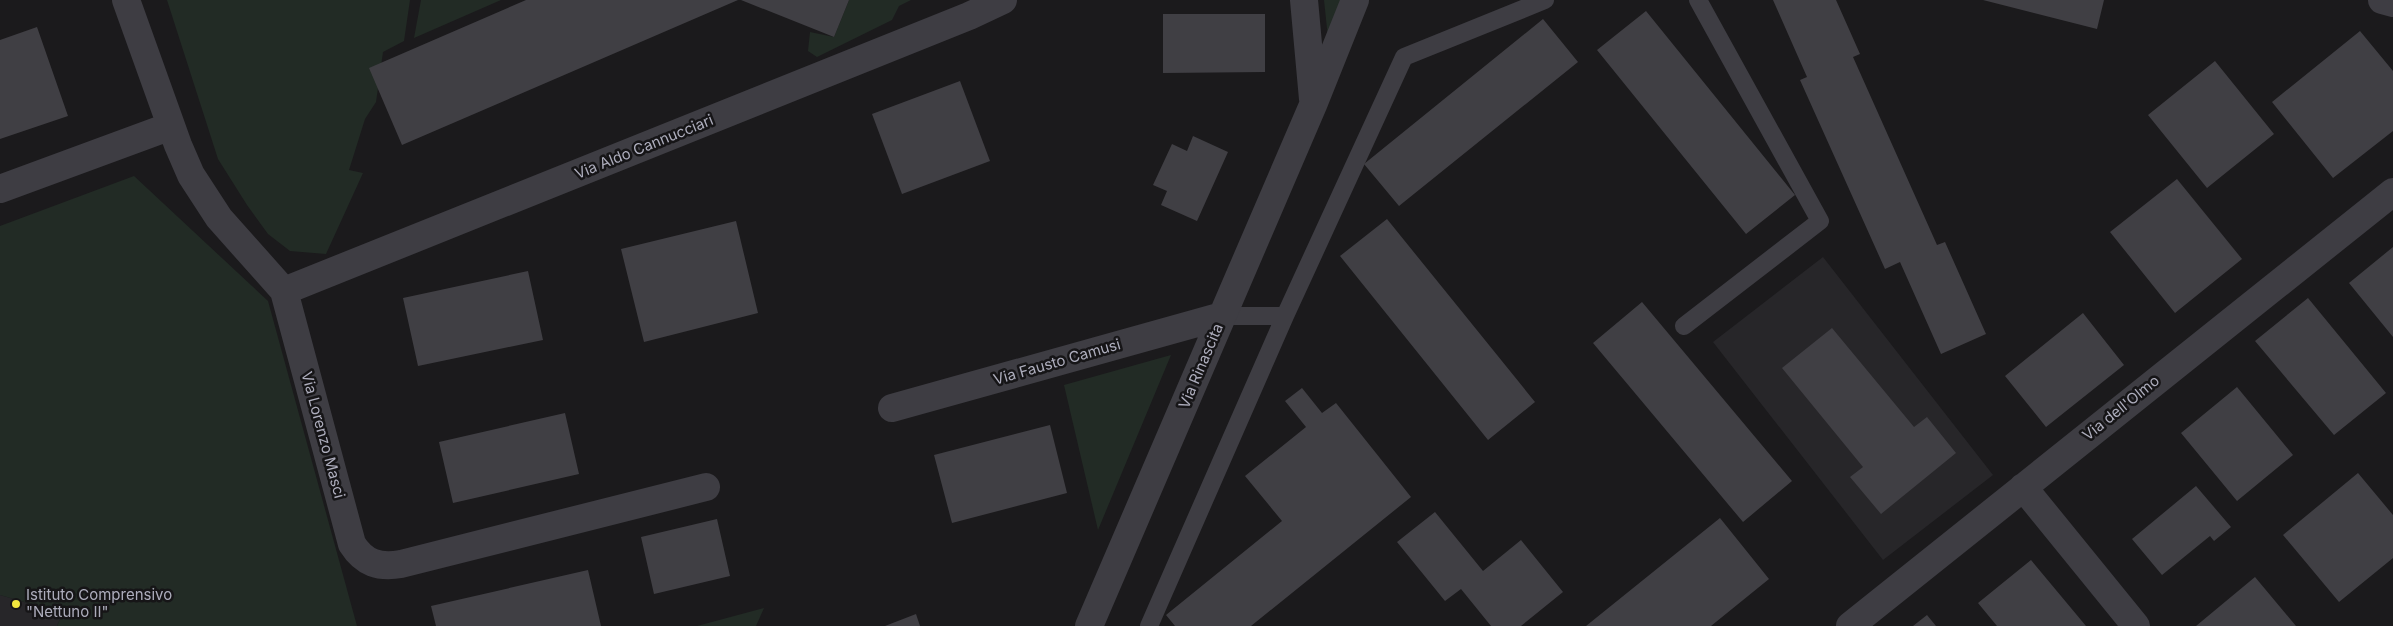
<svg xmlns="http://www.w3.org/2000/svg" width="2393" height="626" viewBox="0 0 2393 626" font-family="Inter,sans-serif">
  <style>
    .built { fill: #272629 }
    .green { fill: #222b25 }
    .building { fill: #403f44 }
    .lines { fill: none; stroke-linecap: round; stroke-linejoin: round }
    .lane { stroke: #3e3d43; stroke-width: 18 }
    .street { stroke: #3e3d43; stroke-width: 28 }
    .poi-dot { fill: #f1e63e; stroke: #161517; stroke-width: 2 }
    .labels { text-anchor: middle; stroke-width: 5; stroke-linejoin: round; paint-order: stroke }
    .street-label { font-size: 15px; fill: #adadbc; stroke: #161517 }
    .poi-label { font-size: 15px; fill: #adadbc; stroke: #161517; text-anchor: start }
  </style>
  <rect width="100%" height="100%" fill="#1b1a1c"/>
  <path class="built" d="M1823 257 1993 475 1883 560 1713 342Z
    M0 595 63 613 57 626H0Z"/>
  <path class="green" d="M167 0H410L404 41 383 52 376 102 365 119 349 170 363 173 326 254 290 251 268 234 247 205 218 159Z
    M421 0H501L414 38Z
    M849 0H911L899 6 892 20 817 57 808 51 810 32 834 37Z
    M1324 0H1343L1328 38Z
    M134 176 268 301 357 626H57L63 613 0 595V226Z
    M1171 355 1098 530 1064 385Z
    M764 608 756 626H697Z"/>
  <path class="building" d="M526 0H738L402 145 369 68Z
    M741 0H849L834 37Z
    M1773 0H1836L1860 54 1853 57 1937 245 1945 242 1986 334 1941 354 1900 262 1885 269 1800 80 1807 77Z
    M1983 0H2104L2097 29Z
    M1646 11 1795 195 1746 234 1597 50Z
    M1163 14H1265V72L1163 73Z
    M1543 19 1578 62 1399 206 1364 164Z
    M37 27 68 116 0 139V40Z
    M2360 31 2393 71V131L2333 178 2272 102Z
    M2215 61 2274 134 2207 188 2148 115Z
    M960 81 990 161 902 194 872 114Z
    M1193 136 1228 152 1197 221 1161 205 1167 191 1153 185 1172 144 1187 151Z
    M2177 179 2242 259 2175 313 2110 232Z
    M1387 219 1535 402 1488 440 1340 256Z
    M736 221 758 313 644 342 621 249Z
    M2393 247V337L2349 283Z
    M528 271 543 340 418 366 403 298Z
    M2308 298 2386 393 2334 435 2255 341Z
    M1642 302 1792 481 1743 522 1593 343Z
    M2083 313 2124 365 2046 427 2005 376Z
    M1832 328 1914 427 1927 417 1956 453 1881 514 1850 477 1863 467 1782 368Z
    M2237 387 2293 455 2237 501 2181 433Z
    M1302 388 1322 413 1336 403 1411 497 1251 626H1175L1166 615 1282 521 1245 476 1306 427 1285 401Z
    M565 413 579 474 453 503 439 442Z
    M1050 425 1067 493 952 523 934 455Z
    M2358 473 2393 515V558L2339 602 2283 535Z
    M2196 486 2231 527 2214 541 2210 536 2162 575 2132 539Z
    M1435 512 1483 571 1521 540 1563 592 1521 626H1491L1461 589 1445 601 1397 542Z
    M1720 518 1769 579 1711 626H1586Z
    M717 519 730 576 654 594 641 537Z
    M2031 560 2086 626H1997L1978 603Z
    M588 570 601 626H436L431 606Z
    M2255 577 2296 626H2196Z
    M916 614 920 626H885Z
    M1927 615 1936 626H1913Z"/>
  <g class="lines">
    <path class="lane" d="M1222 316H1285
      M1684 326 1820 221 1698 0
      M1149 626 1285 316 1404 57 1545 0"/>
    <path class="street" d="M126 0 178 145 191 175 219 218 284 291 352 544C364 563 379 568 401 564L706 487
      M1304 0 1313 99
      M2382 0 2393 3
      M0 189 171 126
      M284 291 969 16 1003 0
      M892 408 1222 316
      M2023 487 2136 626
      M1089 626 1313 105 1355 0
      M1850 626 2393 192"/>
  </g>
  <circle class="poi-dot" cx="16" cy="604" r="5"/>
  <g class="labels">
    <g class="street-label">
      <text transform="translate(644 147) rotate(-22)" y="5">Via Aldo Cannucciari</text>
      <text transform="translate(1057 362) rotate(-16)" y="5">Via Fausto Camusi</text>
      <text transform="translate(1201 366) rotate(-67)" y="5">Via Rinascita</text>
      <text transform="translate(2121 408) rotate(-39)" y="5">Via dell'Olmo</text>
      <text transform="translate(323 435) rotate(75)" y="5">Via Lorenzo Masci</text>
    </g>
    <g class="poi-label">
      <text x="26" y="600">Istituto Comprensivo<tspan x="26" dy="17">"Nettuno II"</tspan></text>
    </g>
  </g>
</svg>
